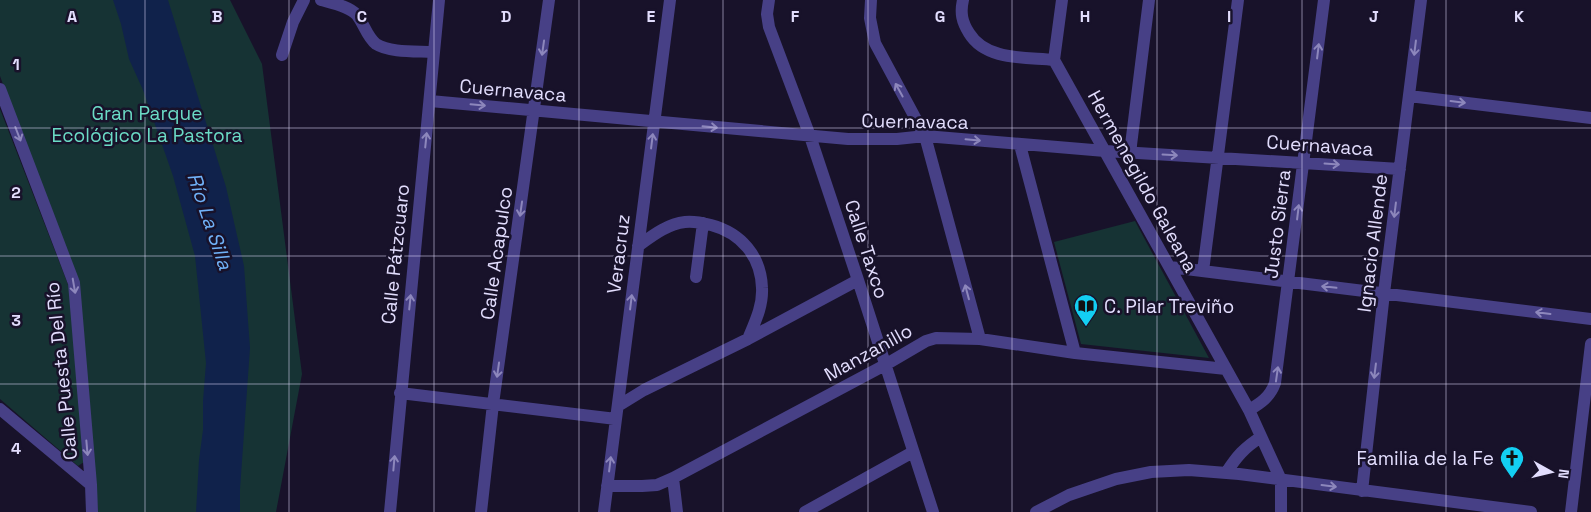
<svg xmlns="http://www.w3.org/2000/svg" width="1591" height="512" viewBox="0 0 1591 512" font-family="'Space Grotesk',sans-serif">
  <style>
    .green { fill: #163334 }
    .water { fill: #10224b }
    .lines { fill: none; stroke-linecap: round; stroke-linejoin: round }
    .minor { stroke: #474086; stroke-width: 12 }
    .oneway { stroke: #8d87bc }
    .grid { fill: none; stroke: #e2ddfd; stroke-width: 1; stroke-opacity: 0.55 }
    .labels { text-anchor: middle; stroke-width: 5; stroke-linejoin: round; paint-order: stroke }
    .street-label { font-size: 19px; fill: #e2ddfd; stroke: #18122a }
    .park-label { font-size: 19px; fill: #6bdbc6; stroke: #18122a }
    .poi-label { font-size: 19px; fill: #e2ddfd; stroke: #18122a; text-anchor: start }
    .water-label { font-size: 20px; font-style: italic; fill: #70b1f8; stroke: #18122a }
    .grid-label { font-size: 16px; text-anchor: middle; font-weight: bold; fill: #e2ddfd; stroke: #18122a; stroke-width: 5; stroke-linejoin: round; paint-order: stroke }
  </style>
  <rect width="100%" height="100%" fill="#18122a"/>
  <path class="green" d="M0 0H230L262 64 302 374 276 512H98L76 285 0 76Z
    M0 109 69 287 84 462 78 466 0 399Z
    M1135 221 1209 358 1081 344 1054 242Z"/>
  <path class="water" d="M113 0H168L226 187 244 266 250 348 240 489V512H196L199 460 203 430V401L206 363 195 256 173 176 143 90 129 59 121 24Z"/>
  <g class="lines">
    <path class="minor" d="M321 0C332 3 349 6 357 15 364 24 367 37 376 44 390 53 417 51 433 52
      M769 0 767 14 769 27 810 136 858 280 933 512
      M871 0 870 18 875 43 925 136 980 339
      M963 0C960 13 962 22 969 33 986 61 1026 57 1054 60
      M1062 0 1054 60 1249 410 1281 480V512
      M282 55 293 22 304 0
      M0 89 74 283 91 485 92 512
      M1409 96 1591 118
      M430 101 848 139H897L925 136 1105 151 1400 169
      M1020 145 1075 353
      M1130 153 1149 0
      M638 246C652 236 667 224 685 222 693 221 703 223 711 225 741 233 761 256 762 288 763 306 755 322 748 339
      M1170 267 1591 319
      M1203 271 1238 0
      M696 277 703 223
      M400 393 616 419
      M618 406 644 390 748 339 858 280
      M0 409 91 485
      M1249 410C1261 403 1270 397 1275 383L1324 0
      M1226 473C1237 456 1244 448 1261 437
      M673 478 677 512
      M607 486H642L657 485 673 478 885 365 926 341 936 338 980 339 1075 353 1226 369
      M1362 491 1384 293 1421 0
      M390 512 439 0
      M481 512 493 404 549 0
      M604 512 670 0
      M805 512 913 452
      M1036 512 1069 495 1116 479 1151 472 1189 470 1239 474 1531 512
      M1571 512 1591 344"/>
  </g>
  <defs><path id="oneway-shaft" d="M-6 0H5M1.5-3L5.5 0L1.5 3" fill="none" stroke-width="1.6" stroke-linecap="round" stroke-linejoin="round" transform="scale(1.25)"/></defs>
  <g class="oneway">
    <use href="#oneway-shaft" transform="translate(543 48) rotate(98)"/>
    <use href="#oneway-shaft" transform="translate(1415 48) rotate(97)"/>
    <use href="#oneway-shaft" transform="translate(1318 51) rotate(-83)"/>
    <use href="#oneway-shaft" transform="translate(899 90) rotate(-119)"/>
    <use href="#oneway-shaft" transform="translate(1458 102) rotate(7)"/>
    <use href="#oneway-shaft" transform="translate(478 105) rotate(5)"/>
    <use href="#oneway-shaft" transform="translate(710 127) rotate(5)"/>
    <use href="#oneway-shaft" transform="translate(18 134) rotate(69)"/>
    <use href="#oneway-shaft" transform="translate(426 140) rotate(-84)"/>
    <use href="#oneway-shaft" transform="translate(973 140) rotate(5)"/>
    <use href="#oneway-shaft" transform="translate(652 141) rotate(-83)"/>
    <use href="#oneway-shaft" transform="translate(1170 155) rotate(3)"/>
    <use href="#oneway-shaft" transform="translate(1332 164) rotate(4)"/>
    <use href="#oneway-shaft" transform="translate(521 209) rotate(98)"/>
    <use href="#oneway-shaft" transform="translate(1395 210) rotate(97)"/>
    <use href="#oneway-shaft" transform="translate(1298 212) rotate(-83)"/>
    <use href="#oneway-shaft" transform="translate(74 286) rotate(80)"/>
    <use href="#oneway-shaft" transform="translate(1329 287) rotate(-174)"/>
    <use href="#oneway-shaft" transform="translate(967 292) rotate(-105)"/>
    <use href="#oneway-shaft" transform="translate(410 302) rotate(-84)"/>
    <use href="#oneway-shaft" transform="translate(631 302) rotate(-83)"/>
    <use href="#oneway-shaft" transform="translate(1543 313) rotate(-173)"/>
    <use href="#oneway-shaft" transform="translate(498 370) rotate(98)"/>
    <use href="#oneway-shaft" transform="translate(1375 371) rotate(97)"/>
    <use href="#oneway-shaft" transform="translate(1277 374) rotate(-82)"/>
    <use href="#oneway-shaft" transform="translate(87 448) rotate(85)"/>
    <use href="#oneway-shaft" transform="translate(394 463) rotate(-85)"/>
    <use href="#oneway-shaft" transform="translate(610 464) rotate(-83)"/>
    <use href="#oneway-shaft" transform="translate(1329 486) rotate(7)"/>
  </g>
  <path class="grid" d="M145 0V512M289 0V512M434 0V512M579 0V512M723 0V512M868 0V512M1012 0V512M1157 0V512M1302 0V512M1446 0V512M0 128H1591M0 256H1591M0 384H1591"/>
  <defs>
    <g id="library-pin" transform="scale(1.25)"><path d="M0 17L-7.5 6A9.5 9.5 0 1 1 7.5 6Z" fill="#13cff3" stroke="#18122a"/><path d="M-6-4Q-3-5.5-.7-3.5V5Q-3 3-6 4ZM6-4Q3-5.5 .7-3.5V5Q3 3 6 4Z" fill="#111"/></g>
    <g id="church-pin" transform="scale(1.25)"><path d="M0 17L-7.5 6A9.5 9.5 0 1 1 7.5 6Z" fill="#13cff3" stroke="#18122a"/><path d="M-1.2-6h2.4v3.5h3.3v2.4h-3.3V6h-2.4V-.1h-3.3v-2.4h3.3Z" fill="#111"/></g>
  </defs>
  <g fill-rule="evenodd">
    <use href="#library-pin" x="1086" y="306"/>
    <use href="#church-pin" x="1512" y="458"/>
  </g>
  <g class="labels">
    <g class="street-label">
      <text transform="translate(513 90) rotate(5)" y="7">Cuernavaca</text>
      <text transform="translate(915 121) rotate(1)" y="7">Cuernavaca</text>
      <text transform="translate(1320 145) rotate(4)" y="7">Cuernavaca</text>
      <text transform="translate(1143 181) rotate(61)" y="7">Hermenegildo Galeana</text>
      <text transform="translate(1277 224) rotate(-83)" y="7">Justo Sierra</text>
      <text transform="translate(1372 243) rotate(-83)" y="7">Ignacio Allende</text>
      <text transform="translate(867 249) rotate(72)" y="7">Calle Taxco</text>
      <text transform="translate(496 253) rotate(-82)" y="7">Calle Acapulco</text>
      <text transform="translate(395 254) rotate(-84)" y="7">Calle Pátzcuaro</text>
      <text transform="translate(618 254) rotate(-83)" y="7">Veracruz</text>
      <text transform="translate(868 352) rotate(-29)" y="7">Manzanillo</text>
      <text transform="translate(61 371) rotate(-96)" y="7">Calle Puesta Del Río</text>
    </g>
    <g class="park-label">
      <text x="147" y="120">Gran Parque<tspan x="147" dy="22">Ecológico La Pastora</tspan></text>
    </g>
    <g class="poi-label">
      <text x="1104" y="313">C. Pilar Treviño</text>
      <text x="1494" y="465" text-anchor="end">Familia de la Fe</text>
    </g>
    <g class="water-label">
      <text transform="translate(210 221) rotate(71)" y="7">Río La Silla</text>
    </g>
  </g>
  <g class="grid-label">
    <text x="72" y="22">A</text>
    <text x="217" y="22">B</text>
    <text x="362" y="22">C</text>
    <text x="506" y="22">D</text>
    <text x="651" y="22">E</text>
    <text x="795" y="22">F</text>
    <text x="940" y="22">G</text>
    <text x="1085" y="22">H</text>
    <text x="1229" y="22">I</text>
    <text x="1374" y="22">J</text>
    <text x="1519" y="22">K</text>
    <text x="16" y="70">1</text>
    <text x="16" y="198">2</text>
    <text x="16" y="326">3</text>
    <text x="16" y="454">4</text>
  </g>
  <g transform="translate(1551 472) rotate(98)" stroke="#18122a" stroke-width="4" paint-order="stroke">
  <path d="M0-4L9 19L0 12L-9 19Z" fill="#e2ddfd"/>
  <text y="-8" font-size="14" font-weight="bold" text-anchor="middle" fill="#e2ddfd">N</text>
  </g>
</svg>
